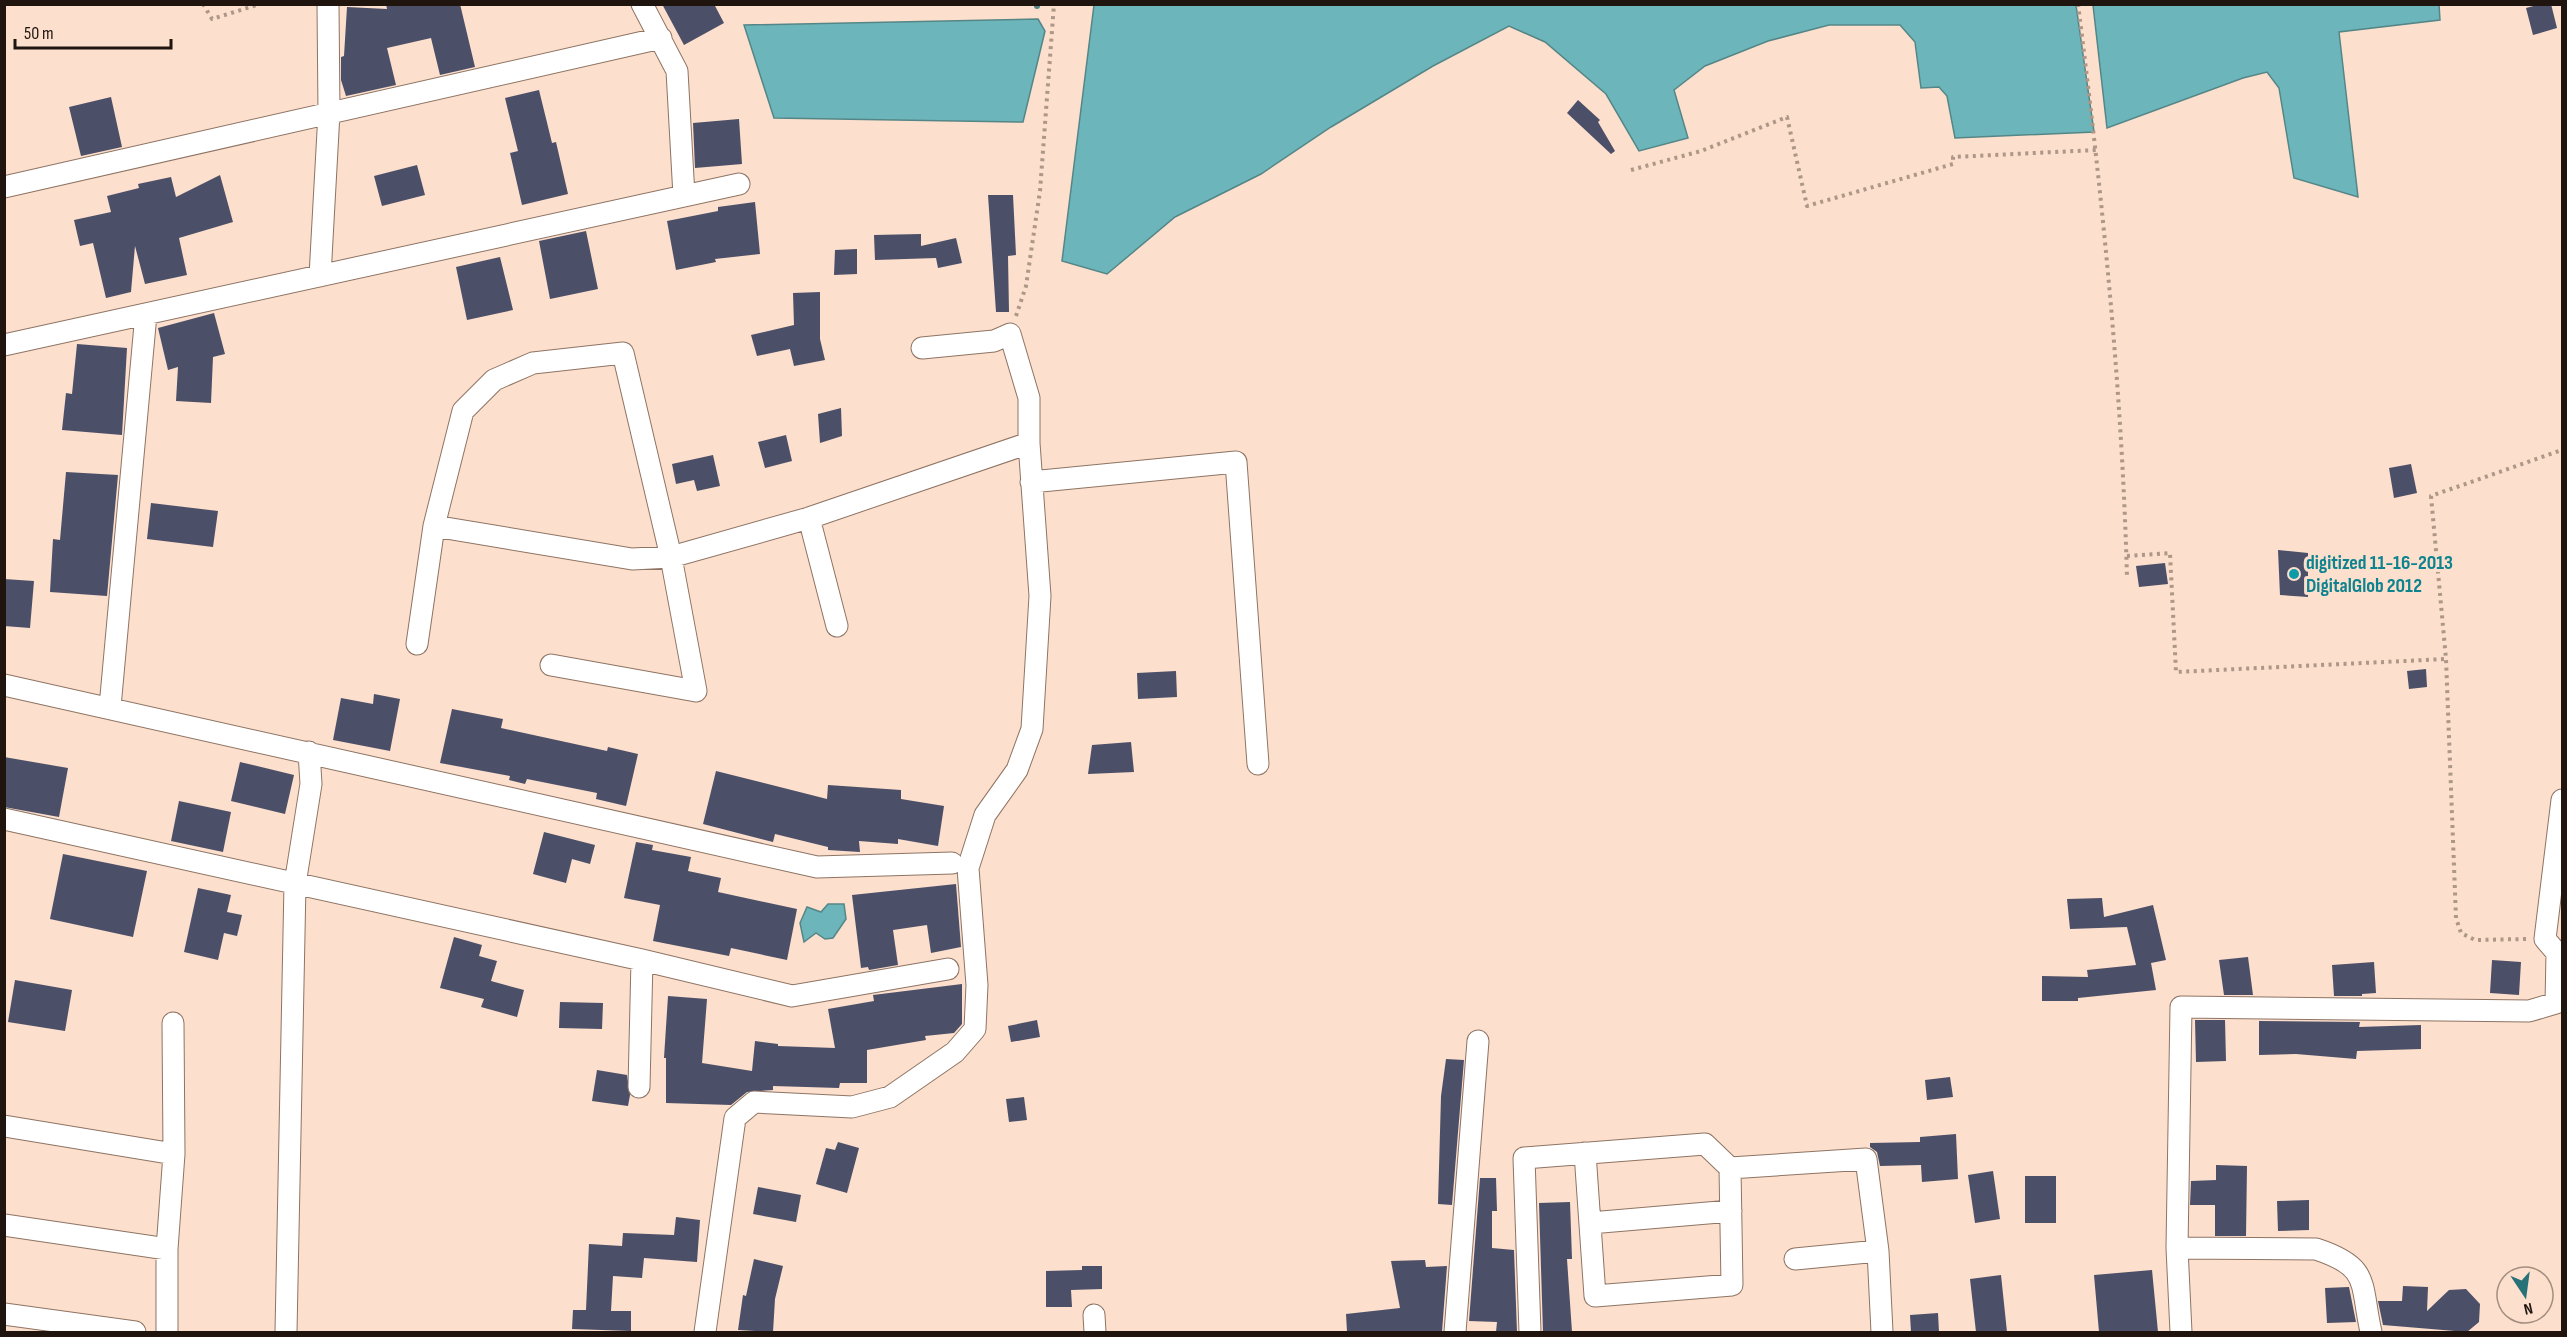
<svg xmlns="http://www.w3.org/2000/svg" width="2567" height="1337" viewBox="0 0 2567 1337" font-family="'Sofia Sans Condensed',sans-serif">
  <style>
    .water { fill: #6cb6bb; stroke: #558687; stroke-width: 1.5 }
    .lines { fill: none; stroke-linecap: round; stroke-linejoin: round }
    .stream { stroke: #558687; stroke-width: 6 }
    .building { fill: #4c4f68 }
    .minor-casing { stroke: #8e7464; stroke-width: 23 }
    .path { stroke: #ad9788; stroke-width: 4; stroke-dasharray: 3 4.5; stroke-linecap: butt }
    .minor { stroke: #fff; stroke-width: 21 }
    .culture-dot { fill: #0f9aa8; stroke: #fcdfcc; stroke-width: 2 }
    .labels { text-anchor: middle; stroke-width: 6; stroke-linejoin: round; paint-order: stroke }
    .culture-label { font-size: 20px; font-weight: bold; fill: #0d838f; stroke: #fcdfcc; text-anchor: start }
  </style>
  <rect width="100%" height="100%" fill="#fcdfcc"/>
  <path class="water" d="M2439 4 2440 20 2339 32 2358 197 2294 178 2279 88 2267 72 2243 78 2107 128 2093 5Z
    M1094 5H2076L2094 132 1955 138 1947 96 1939 87 1921 88 1915 42 1900 25H1829L1768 41 1705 66 1674 90 1688 138 1639 151 1606 94 1545 42 1509 26 1433 66 1331 127 1261 174 1175 217 1107 274 1062 261Z
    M1038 19 1045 31 1023 122 774 118 744 25Z
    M828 904H844L846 919 833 938 825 939 816 933 804 942 800 923 807 907 821 912Z"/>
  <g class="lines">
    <path class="stream" d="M1037 4V6"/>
  </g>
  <path class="building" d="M386 4H460L475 67 440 75 431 38 387 48 396 85 346 96 341 80V57L344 56 347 7 387 9Z
    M662 4H714L724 23 684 45Z
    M2541 4H2551L2557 28 2533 35 2526 8Z
    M539 90 552 143 556 142 568 194 522 205 510 153 518 151 505 98Z
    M111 97 122 147 81 156 69 107Z
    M1578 100 1600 120 1598 122 1615 151 1611 154 1567 113Z
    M739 119 742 164 695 168 693 123Z
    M417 165 425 195 382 206 374 176Z
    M220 175 233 222 179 238 187 275 145 284 135 246 131 292 106 298 93 243 80 246 74 220 111 212 107 196 139 188 138 184 171 177 176 197Z
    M988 195H1013L1016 255 1008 256 1009 312H996Z
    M755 202 760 254 715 259 716 262 676 270 667 221 718 211V207Z
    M586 231 598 289 550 299 539 241Z
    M921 234V246L956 238 962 263 938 268 936 258 875 260 874 235Z
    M857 249V274L834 275 835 250Z
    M500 257 513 310 467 320 456 267Z
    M820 292V339L825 360 794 366 790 349 757 356 751 335 794 325 793 293Z
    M214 313 225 354 213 357 211 403 176 401 178 367 168 370 158 328Z
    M77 344 127 348 122 435 62 430 66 393 72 394Z
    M841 408 842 436 820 443 818 414Z
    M786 435 792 461 765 468 758 442Z
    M713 455 720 486 697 491 694 480 676 484 672 464Z
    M2411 464 2417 493 2394 498 2389 468Z
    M66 472 118 475 107 596 50 592 53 539 60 540Z
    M151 503 218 511 213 547 147 539Z
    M2278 550 2308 553V597L2280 595Z
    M2165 563 2168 584 2139 587 2136 566Z
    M4 579 34 581 30 628 4 626Z
    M2426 669 2427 687 2409 689 2407 671Z
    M1176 671 1177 697 1138 699 1137 673Z
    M374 694 400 699 390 751 333 740 341 698 373 704Z
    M452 709 503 719 501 728 607 751 608 747 638 754 626 806 596 799 597 793 527 779 525 784 509 780 510 776 440 763Z
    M1131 742 1134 772 1088 774 1092 745Z
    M4 757 68 768 59 817 4 807Z
    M240 762 294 775 285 814 231 801Z
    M716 771 827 799 828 785 901 790V799L944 806 938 846 898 839V844L859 841 860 852 828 850V847L775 834 773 842 703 824Z
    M179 801 231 812 223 852 171 841Z
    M544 832 595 845 590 864 572 859 566 883 533 874Z
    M636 842 653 845 652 850 691 857 688 871 721 878 718 892 797 909 787 960 731 948 729 956 653 941 660 905 624 898Z
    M63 854 147 871 133 937 50 919Z
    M956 884 961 947 931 953 927 925 893 930 898 965 869 970 868 967 861 968 852 895Z
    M198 888 231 895 227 912 242 915 237 936 224 933 218 960 184 952Z
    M2102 898 2104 917 2153 905 2166 960 2151 963 2156 990 2078 998V1001H2042V976L2088 977 2087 970 2136 965 2127 927 2070 929 2067 899Z
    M454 937 482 945 479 956 497 961 491 981 524 990 517 1017 481 1007 484 999 440 988Z
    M2248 957 2253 995H2224L2219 960Z
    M2492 960 2521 962 2519 995 2490 993Z
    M2374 962 2376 993 2362 994V996H2334L2332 965Z
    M15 980 72 990 65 1031 8 1022Z
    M962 984V1024L954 1033 925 1036 926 1040 867 1050V1083H840L839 1088 773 1086V1090L747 1092 731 1105 666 1103V1058H664L668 996 707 999 702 1063 752 1071 755 1041 778 1044V1046L835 1048 828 1009 874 1001 873 995Z
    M560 1002 603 1003 602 1029 559 1028Z
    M1037 1020 1040 1037 1011 1042 1008 1026Z
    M2195 1020H2225L2226 1061 2196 1062Z
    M2259 1021 2360 1022 2359 1027 2421 1025V1049L2357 1051 2356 1059 2296 1054 2259 1055Z
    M1446 1059 1464 1060 1452 1205 1438 1204 1441 1096Z
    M597 1070 627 1075 630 1095 628 1106 592 1101Z
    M1950 1077 1953 1097 1927 1100 1925 1080Z
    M1024 1097 1027 1120 1009 1122 1006 1099Z
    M1956 1134 1958 1179 1922 1182 1921 1165 1880 1166 1877 1152 1870 1147V1143L1920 1142V1137Z
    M838 1142 859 1148 847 1193 816 1184 826 1148 835 1150Z
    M2216 1165 2247 1166 2246 1236H2215V1205H2190L2191 1181 2216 1180Z
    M1993 1171 2000 1219 1975 1223 1968 1175Z
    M2025 1176H2056V1223H2025Z
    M1480 1178H1496L1497 1211H1492V1248L1514 1250 1517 1332H1496L1497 1322 1469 1321Z
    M758 1187 801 1195 796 1222 753 1214Z
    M2309 1200V1230L2278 1231 2277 1201Z
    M1570 1202 1572 1259H1567L1572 1332H1543L1539 1203Z
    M676 1217 700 1220 697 1262 644 1258 642 1278 613 1276 611 1311H631V1331L572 1329 573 1310H586L589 1244 622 1246 623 1233 674 1235Z
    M754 1259 783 1266 775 1299 773 1332 738 1330 743 1295 746 1296Z
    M1425 1260 1426 1267 1447 1266 1442 1332H1347L1346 1314 1400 1308 1391 1261Z
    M1082 1266H1102V1289L1071 1290 1072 1307H1046V1271L1082 1270Z
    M2152 1270 2158 1332H2099L2094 1275Z
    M2001 1275 2007 1332H1976L1970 1279Z
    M2403 1286 2428 1287 2427 1311 2449 1290 2466 1289 2480 1304 2479 1322 2467 1332 2383 1325 2378 1301H2402Z
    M2349 1287 2356 1322 2327 1323 2325 1288Z
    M1938 1313 1939 1332H1911L1910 1315Z"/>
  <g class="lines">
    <g class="minor-casing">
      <path id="minor" d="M642 4 677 71 684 196
        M4 187 661 38
        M320 276 329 113 328 4
        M4 345 739 184
        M1031 482 1236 462 1258 764
        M809 518 837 626
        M434 526 632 559 671 557 809 518 1029 443
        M417 644 434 526 463 411 494 380 533 363 623 353 671 557 696 691 551 665
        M4 685 817 867 952 863
        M110 707 146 314
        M4 819 642 960 792 996 948 969
        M639 1087 642 960
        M4 1126 174 1154
        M1730 1168 1866 1159 1878 1251 1795 1259
        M1590 1223 1731 1211
        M4 1225 167 1249
        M2177 1248 2316 1249C2371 1267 2360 1283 2371 1332
        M1878 1251 1882 1332
        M4 1314 135 1332
        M1094 1315 1095 1332
        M167 1332V1249L174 1154 173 1023
        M286 1332 295 884 311 784 309 752
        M705 1332 735 1118 754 1102 852 1107 890 1097 955 1052 975 1029 977 985 968 868 985 815 1017 770 1032 729 1040 596 1029 443V398L1010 334 994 341 922 348
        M1455 1332 1478 1041
        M1530 1332 1524 1158 1705 1144 1730 1168 1732 1285 1595 1296 1585 1153
        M2181 1332 2177 1248 2181 1007 2529 1011 2556 1003 2557 953 2545 939 2562 800"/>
    </g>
    <path class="path" d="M203 4 212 19 260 4
      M2078 4C2102 195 2122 387 2127 578
      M1631 170 1701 151 1787 117 1807 206 1953 164V157L2096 150
      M1016 316 1026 286 1040 191 1054 4
      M2127 556 2170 553 2176 672 2446 659
      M2526 939 2475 940 2461 933 2456 918 2446 659 2431 496 2562 450"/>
    <use href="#minor" class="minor"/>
  </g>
  <circle class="culture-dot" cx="2294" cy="574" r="6"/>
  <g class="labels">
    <g class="culture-label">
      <text x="2306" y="569">digitized 11-16-2013<tspan x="2306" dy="23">DigitalGlob 2012</tspan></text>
    </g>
  </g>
  <rect width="2567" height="1337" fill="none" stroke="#1f150e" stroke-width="12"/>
  <g transform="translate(2525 1295) rotate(167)"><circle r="28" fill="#fcdfcc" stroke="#a48e80" stroke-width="1.5"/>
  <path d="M0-4.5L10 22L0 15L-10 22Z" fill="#277178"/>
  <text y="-9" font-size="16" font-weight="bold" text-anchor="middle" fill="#1f150e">N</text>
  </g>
  <path d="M15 39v9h156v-9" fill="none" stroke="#1f150e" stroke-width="3"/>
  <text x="24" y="39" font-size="18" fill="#1f150e" stroke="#fcdfcc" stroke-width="4.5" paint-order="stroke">50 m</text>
</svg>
